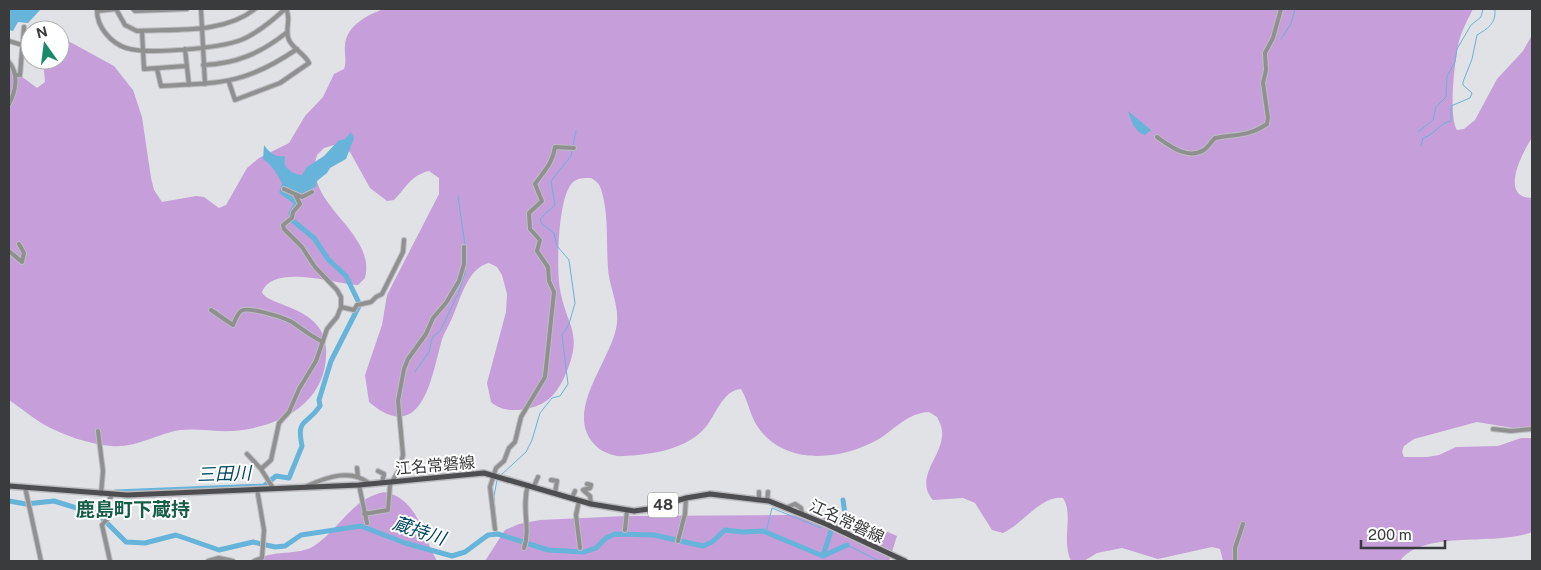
<svg xmlns="http://www.w3.org/2000/svg" width="1541" height="570" viewBox="0 0 1541 570" font-family="'Public Sans','Noto Sans JP',sans-serif">
  <style>
    .forest { fill: #c69ed9 }
    .water { fill: #66b4da }
    .lines { fill: none; stroke-linecap: round; stroke-linejoin: round }
    .stream { stroke: #66b4da; stroke-width: 1 }
    .river { stroke: #66b4da; stroke-width: 5 }
    .minor-casing { stroke: #bbbdc1; stroke-width: 6 }
    .major-casing { stroke: #bbbdc1; stroke-width: 8 }
    .minor { stroke: #909091; stroke-width: 4 }
    .major { stroke: #4e4d50; stroke-width: 5 }
    .labels { text-anchor: middle; stroke-width: 4; stroke-linejoin: round; paint-order: stroke }
    .shield { fill: #fff; stroke: #757676; stroke-width: 1 }
    .shield-label { font-size: 15px; font-weight: bold; fill: #3a3b3c }
    .street-label { font-size: 16px; fill: #3a3b3c; stroke: #fff }
    .water-label { font-size: 18px; font-style: italic; fill: #024861; stroke: #fff }
    .quarter-label { font-size: 19px; font-weight: bold; fill: #145e47; stroke: #fff }
  </style>
  <rect width="100%" height="100%" fill="#e0e2e6"/>
  <path class="forest" d="M385 9H1473C1468 19 1462 30 1459 41 1455 58 1448 116 1457 130L1464 129 1475 120 1497 79 1523 51 1532 35V138C1523 151 1498 198 1532 198V427L1513 428 1477 422 1414 439 1404 446 1402 452 1404 457H1427L1439 455 1456 447 1498 446 1521 438H1532V532C1496 547 1424 529 1400 561H1223L1220 549 1212 547 1158 559 1122 548 1097 553 1084 561H1071C1061 540 1074 515 1063 498 1041 495 1023 524 1003 533L992 530 975 503 963 498 933 500C914 479 941 457 942 436 943 429 940 423 937 417L929 412C908 413 896 428 879 439 844 459 789 467 760 430 750 418 749 402 741 389 721 390 715 420 701 432 682 450 649 455 623 456 614 457 602 452 596 446 561 412 613 360 617 323 619 305 609 286 608 268 606 241 609 214 601 189 599 183 596 181 591 178 585 178 579 177 573 182 558 196 557 261 559 282 564 327 587 330 563 380 555 395 547 404 530 408 517 411 502 412 491 402L487 383 506 312 507 294 502 275 497 267 489 263C467 268 460 301 452 318 449 326 443 334 441 343 431 380 421 446 369 402L365 375 382 325 387 295 439 194V178L429 171C411 175 406 188 394 200L387 201 370 188 350 152 334 145 324 148 317 155C301 204 377 231 365 278L358 285C336 284 273 263 262 292 266 306 324 306 326 348 329 402 281 427 233 431 215 432 198 428 180 430 156 434 137 448 111 446 89 444 62 435 43 424 31 417 20 407 9 400V67L37 88 45 82 43 60H60V40L70 42 114 66 133 90 142 117 151 178 154 190 162 202 196 196 204 197 219 208 226 205 247 168 259 158 289 143 305 116 323 97 334 74 344 69C347 61 344 53 345 45 346 26 369 13 385 9Z
    M384 492C418 498 422 535 437 561H255C271 549 299 556 314 546 340 529 351 499 384 492Z
    M789 515C832 518 858 518 897 536L889 561H485L505 530 519 524 540 520 626 516Z"/>
  <path class="water" d="M9 9H41L28 23 18 22 13 31 9 30Z
    M1128 111 1151 130 1145 135C1135 132 1131 121 1128 111Z
    M351 132 354 138 346 159 330 168 327 173 317 181 316 186 303 195 283 185C277 174 273 166 263 159L264 145C270 153 275 158 285 156 285 159 284 162 285 165 287 170 296 175 302 175L307 167 324 156 338 141 345 139Z"/>
  <g class="lines">
    <path class="stream" d="M1281 39 1291 24 1295 9
      M18 73 22 30
      M9 107 13 99
      M1418 132 1433 120 1436 107 1446 97 1447 76 1455 62 1457 49 1471 25 1481 17 1483 9
      M1421 146 1423 138C1435 135 1439 123 1451 121V106L1470 98 1472 93 1463 85V82L1472 59 1477 35C1487 29 1496 24 1495 10L1490 9
      M458 196 465 245
      M415 372 429 352 432 338 440 331 458 294 465 273 466 253
      M501 475 526 452 532 440 540 413 552 398 560 396 568 384 562 335 569 324 575 303 569 260 557 246 554 233 542 224 540 219 555 205 551 181 571 156 576 131
      M497 480 494 496 497 534
      M831 519 835 518
      M766 532 772 508 821 528 823 525
      M847 545 879 561"/>
    <path class="river" d="M286 180 282 192 297 203 291 213 292 220 314 238 328 259 346 276 359 303
      M115 492 264 486 276 476 289 478 302 446C296 417 307 426 320 406L319 400 331 361 359 306
      M9 501 26 504 54 501 99 515 126 542 145 543 176 535 219 550 253 542 275 547 285 546 301 535 361 526 405 543 452 556 465 552 488 535 498 534 548 550 584 552 596 548 606 538 615 534 654 535 703 546 712 542 725 530 743 532 763 531 823 556 847 545
      M823 556 835 518 840 519 845 514 843 500"/>
    <g class="minor-casing">
      <path id="minor" d="M116 9 97 11C97 27 111 43 126 48 148 55 220 48 241 40 258 33 272 21 285 9
        M116 9 125 25 137 31C176 29 223 34 255 9
        M133 9 135 11 187 9
        M201 9 205 84
        M142 31 144 69 186 66
        M9 41 22 45
        M185 49 189 85
        M9 62C19 74 16 91 9 104
        M203 65C236 64 261 53 286 33
        M157 69 161 86C221 83 246 84 297 49
        M16 75H20L24 27
        M229 82 235 100 280 83 309 63C305 54 293 49 289 40 284 30 292 19 286 9
        M1157 137C1170 146 1187 160 1204 150 1208 147 1211 142 1215 138 1237 134 1247 137 1267 124L1268 118 1263 83 1266 70 1265 53 1273 38 1281 9
        M284 189 302 197 312 192
        M9 251 22 262 24 253 19 244
        M341 307 354 310 357 305 371 302 376 297 382 294 403 252 404 240
        M211 310 233 325C235 321 237 314 241 311 247 306 282 317 290 321 302 328 308 335 323 342
        M1493 429 1511 431 1532 429
        M98 431 103 471 101 494
        M247 454 261 469
        M357 468 358 477
        M378 471 384 474 382 483
        M551 480 557 481 555 493
        M587 484 591 485 590 488 583 490 590 496 591 504
        M359 485 367 523
        M307 486C327 477 351 468 370 484
        M534 486 538 477
        M25 487 41 561
        M273 488 261 469 271 460 279 423 289 412 299 389 316 361 327 329 337 317 341 307V297L337 290 315 267 302 247 284 229 283 225 292 218 293 212 300 204 295 194
        M572 498 575 491
        M759 499V492
        M579 501 576 515 580 548
        M767 501 768 492
        M788 507 795 504 801 508 802 513
        M364 514 388 510 390 485 399 470 403 455 398 401 404 369 408 359 426 334 433 318 446 303 459 281 464 264V247
        M824 523 829 520 836 522 840 531
        M495 529 490 487 496 468 504 461 509 448 515 442 521 417 545 377 554 292 549 281 548 267 537 251 540 240 530 229 529 213 542 201 535 184C544 171 553 163 555 147L574 148
        M625 530 627 510
        M846 533 851 524
        M678 541 685 514 686 498
        M524 548C531 529 521 508 528 485
        M110 561 102 525 108 518V501L113 494
        M208 561 219 558 233 561
        M254 561 262 558 264 530 257 489
        M1235 561V548L1243 524"/>
    </g>
    <g class="major-casing">
      <path id="major" d="M9 486 127 495 359 485 484 473 591 504 634 511 649 509 686 498 710 494 769 501 826 524 905 561"/>
    </g>
    <use href="#minor" class="minor"/>
    <use href="#major" class="major"/>
  </g>
  <g class="labels">
    <rect class="shield" x="648" y="492.5" width="30" height="25" rx="4"/>
    <g class="shield-label">
      <text x="663" y="510">48</text>
    </g>
    <g class="street-label">
      <text transform="translate(435 465) rotate(-5)" y="6">江名常磐線</text>
      <text transform="translate(847 521) rotate(25)" y="6">江名常磐線</text>
    </g>
    <g class="water-label">
      <text transform="translate(224 474) rotate(-2)" y="6">三田川</text>
      <text transform="translate(419 531) rotate(18)" y="6">蔵持川</text>
    </g>
    <g class="quarter-label">
      <text x="133" y="516">鹿島町下蔵持</text>
    </g>
  </g>
  <rect width="1541" height="570" fill="none" stroke="#3a3b3c" stroke-width="20"/>
  <g transform="translate(45 45) rotate(346)"><circle r="24" fill="#ffffff" stroke="#b0b1b1"/>
  <path d="M0-4L9 19L0 12L-9 19Z" fill="#1b8a6a"/>
  <text y="-8" font-size="14" font-weight="bold" text-anchor="middle" fill="#3a3b3c">N</text>
  </g>
  <path d="M1361 540v8h84v-8" fill="none" stroke="#3a3b3c" stroke-width="2.5"/>
  <text x="1368" y="540" font-size="15" fill="#3a3b3c" stroke="#ffffff" stroke-width="4" paint-order="stroke">200 m</text>
</svg>
